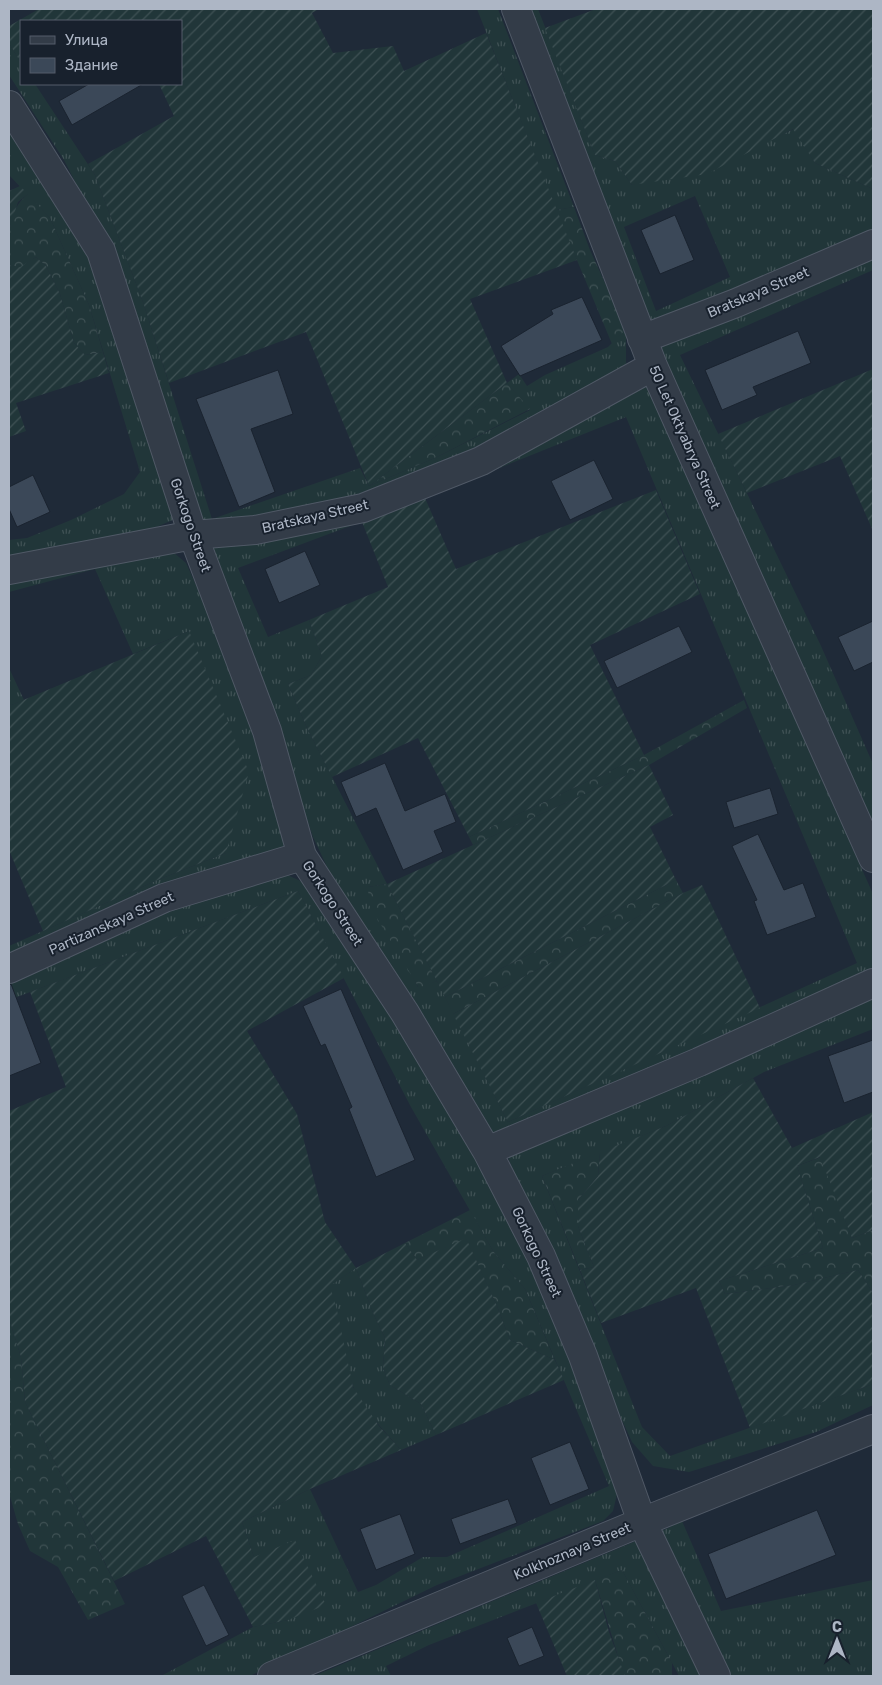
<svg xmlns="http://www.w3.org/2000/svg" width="882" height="1685" viewBox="0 0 882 1685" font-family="Rubik,sans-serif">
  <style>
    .grass { fill: url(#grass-tufts); fill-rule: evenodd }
    .forest { fill: url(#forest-crowns) }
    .garden { fill: url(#garden-furrows) }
    .building { fill: #3b4858; stroke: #1a232f }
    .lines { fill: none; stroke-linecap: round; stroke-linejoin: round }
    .street-casing { stroke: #505966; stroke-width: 30 }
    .street { stroke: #333c48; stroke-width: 28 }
    .labels { text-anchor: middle; stroke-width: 4; stroke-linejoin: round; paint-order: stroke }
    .street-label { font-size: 14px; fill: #adb6c5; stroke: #18212d }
  </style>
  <defs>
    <pattern id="grass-tufts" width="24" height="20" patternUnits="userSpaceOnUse" patternTransform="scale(1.25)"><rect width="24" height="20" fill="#213639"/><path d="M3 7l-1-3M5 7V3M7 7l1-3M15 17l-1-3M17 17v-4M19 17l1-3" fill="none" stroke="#3f5154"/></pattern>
    <pattern id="forest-crowns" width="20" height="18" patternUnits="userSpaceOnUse" patternTransform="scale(1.25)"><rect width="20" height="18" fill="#213639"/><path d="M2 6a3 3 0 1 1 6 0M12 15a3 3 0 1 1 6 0" fill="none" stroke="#3f5154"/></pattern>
    <pattern id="garden-furrows" width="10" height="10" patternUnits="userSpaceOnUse" patternTransform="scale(1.25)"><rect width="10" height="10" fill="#213639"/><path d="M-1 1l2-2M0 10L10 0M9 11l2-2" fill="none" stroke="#3f5154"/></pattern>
  </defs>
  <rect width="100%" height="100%" fill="#1f2a38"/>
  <path class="grass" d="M477 9H498L574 207 556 210Z
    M530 9H538L595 155 615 161 632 185 757 146 794 129 815 163 873 189V234L647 328ZM695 196 730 277 656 311 624 227Z
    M9 43 21 63V84H35L95 175 143 302 212 519 360 468 369 486 437 457 530 410 507 383 519 374 527 386 545 375 608 347 626 329V365L592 391 473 456 355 502 199 528 123 276 64 160 9 75Z
    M9 117 90 247 175 519 154 528 9 564V540L27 538 71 520 124 494 140 472 89 305 50 218 9 175Z
    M873 250V270L680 355 821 646 873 764V822L655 341Z
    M644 381 873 894V974L494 1141 346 907 313 837 262 688 207 549 259 540ZM626 417 857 963 508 1122 437 981 418 987 368 887 387 884 307 728 288 684 311 675 322 656 309 620 268 637 238 568 425 498Z
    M173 552 186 563 254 713 285 845 268 857 9 961V946L160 879 226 853 189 631 133 654 95 569 9 592V577Z
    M9 668 24 700 9 706Z
    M281 872 307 884 473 1146 513 1227 564 1341 614 1468 617 1494 613 1511 603 1521 437 1585 250 1676H161L253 1627 288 1620 254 1557 242 1522 310 1489 358 1592 376 1585 423 1557H447L609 1486 525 1289 493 1251 411 1107 298 891 9 1000V978L174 903Z
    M873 990V1029L764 1072 666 1126 542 1176 642 1427 670 1456 873 1384V1405L816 1432 689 1472 653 1466 632 1442 561 1287 507 1155Z
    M356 1268 374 1315 385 1338 383 1368 390 1385 421 1404 436 1435 401 1450C387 1434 360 1406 353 1386 341 1354 340 1318 329 1286Z
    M682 1521 721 1611 873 1580V1676H725L654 1535Z
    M636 1541 707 1676H679L622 1570 429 1645 386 1666 391 1676H314Z"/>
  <path class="forest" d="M28 194 50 218 89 305 103 352 85 355 74 343 60 294 46 266 36 257 20 268 9 265C9 240 6 211 28 194Z
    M574 207 590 250 626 329 612 344 556 210Z
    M507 383 530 409 437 457 369 486Z
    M744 700 747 708 649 765 473 845 469 837 644 755Z
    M676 880 683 893 453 1014 445 997Z
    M387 884 437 981 419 988 369 905 368 887Z
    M600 1152 598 1176 578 1200V1226L594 1267 580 1270 542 1176Z
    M821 1157 852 1238 873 1230V1293L858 1270 794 1285 725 1294 719 1281 823 1248 797 1166Z
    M470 1210 493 1251 525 1289 555 1360 510 1340 497 1306 466 1239 417 1260 405 1243Z
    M9 1318 21 1357 25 1402 125 1604 88 1620 58 1567 30 1551 18 1524 9 1493Z
    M622 1570 672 1663V1676H625L622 1670 595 1580Z"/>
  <path class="garden" d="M39 9H319L312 13 333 53 393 46 404 71 486 33 577 260 470 299 507 383 369 486 306 332 169 383 143 302 95 175 88 164 174 116 159 84H181V21H21V63L9 43V26Z
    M596 9H873V189L815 163 793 129 707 174 632 185 615 161 595 155 545 28Z
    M20 186 28 194 18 202 9 230V191Z
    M36 257 46 266 60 294 74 343 85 355 103 352 109 373 16 403 26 431 9 437V265L20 267Z
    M873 369V531L840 456 747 493 718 434Z
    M656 490 700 594 590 645 644 755 469 837 418 738 332 777 307 728 288 684 311 675 322 656 309 620 388 587 362 522 425 498 456 569Z
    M189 631 249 772 226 853 160 879 43 931 9 850V706Z
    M649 765 673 815 650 827 676 880 445 997 387 884Z
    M702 885 760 1008 508 1122 453 1014 683 893Z
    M298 891 344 978 247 1031 297 1114 325 1222 356 1268 405 1243 417 1260 466 1238 497 1306 510 1340 555 1360 564 1380 436 1435 421 1404 390 1385 383 1368 385 1338 374 1315 356 1268 330 1286 337 1310 353 1387 379 1426 401 1450 310 1489 242 1522 254 1557 295 1540 326 1605 288 1620 253 1627 206 1536 114 1581 25 1402 21 1357 9 1318V1111L66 1087 30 992Z
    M753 1078 792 1148 873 1112V1230L852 1238 820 1157 797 1166 823 1248 719 1281 725 1294 794 1285 858 1270 873 1293V1384L750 1428 696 1288 601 1323 580 1270 594 1267 578 1226V1200L598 1176 600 1152 666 1126Z
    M595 1580 609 1632 625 1676H567L536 1603Z"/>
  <path class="building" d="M89 84H143L72 125 59 101Z
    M675 215 694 260 660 274 641 230Z
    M582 297 602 340 520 376 501 346 553 314 551 310Z
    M798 331 811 363 753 387 757 395 722 410 705 370Z
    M278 370 293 414 251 429 275 492 239 507 196 399Z
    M594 460 613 499 570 520 551 481Z
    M33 475 50 512 17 527 9 509V487Z
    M305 551 320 585 279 603 265 569Z
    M873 621V662L854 671 838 637Z
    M679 626 692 652 617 688 604 661Z
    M385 763 405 811 445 794 456 822 434 831 443 852 403 870 376 808 356 817 341 782Z
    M770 788 778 814 734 828 726 802Z
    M758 834 784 890 803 883 816 917 767 935 754 901 757 900 732 846Z
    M11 984 41 1063 9 1076V985Z
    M341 989 415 1160 376 1177 349 1109 352 1107 325 1044 321 1046 303 1006Z
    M873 1040V1092L844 1103 828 1056Z
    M570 1442 589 1489 550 1505 531 1458Z
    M508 1499 517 1523 460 1544 451 1519Z
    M817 1510 836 1555 726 1599 708 1554Z
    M400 1514 415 1554 376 1570 360 1529Z
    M204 1585 229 1635 206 1646 182 1596Z
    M532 1627 544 1656 519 1666 507 1638Z"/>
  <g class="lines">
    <g class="street-casing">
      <path id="street" d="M516 9 653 366 873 858
        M9 105 101 251 193 535 267 731 302 856 405 1013 487 1151 541 1256 583 1356 642 1522 716 1676
        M642 339 736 303 873 244
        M9 570 193 535 255 530 363 508 481 461 653 366
        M9 969 164 898 302 856
        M487 1151 699 1062 873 983
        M272 1676 642 1522 873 1429"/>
    </g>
    <use href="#street" class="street"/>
  </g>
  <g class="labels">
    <g class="street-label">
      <text transform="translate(758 292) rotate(-23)" y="5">Bratskaya Street</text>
      <text transform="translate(685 437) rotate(66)" y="5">50 Let Oktyabrya Street</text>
      <text transform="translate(315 516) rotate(-13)" y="5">Bratskaya Street</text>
      <text transform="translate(191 525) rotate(71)" y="5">Gorkogo Street</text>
      <text transform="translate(333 903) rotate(57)" y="5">Gorkogo Street</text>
      <text transform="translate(111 923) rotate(-24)" y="5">Partizanskaya Street</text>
      <text transform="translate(537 1252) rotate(65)" y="5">Gorkogo Street</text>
      <text transform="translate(572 1551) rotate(-23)" y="5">Kolkhoznaya Street</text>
    </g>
  </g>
  <rect width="882" height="1685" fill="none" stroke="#adb6c5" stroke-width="20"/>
  <rect x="20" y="20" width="162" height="65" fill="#18212d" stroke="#545d6a"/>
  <rect x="30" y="36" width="25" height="8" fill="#333c48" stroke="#545d6a"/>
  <text x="65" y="45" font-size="15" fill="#adb6c5">Улица</text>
  <rect x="30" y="58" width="25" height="15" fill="#3b4858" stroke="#545d6a"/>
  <text x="65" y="70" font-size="15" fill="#adb6c5">Здание</text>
  <g transform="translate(837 1640)" stroke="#18212d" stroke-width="4" paint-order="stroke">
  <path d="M0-4L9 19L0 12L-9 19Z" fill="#adb6c5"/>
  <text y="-8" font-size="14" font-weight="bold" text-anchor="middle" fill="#adb6c5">С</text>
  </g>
</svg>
